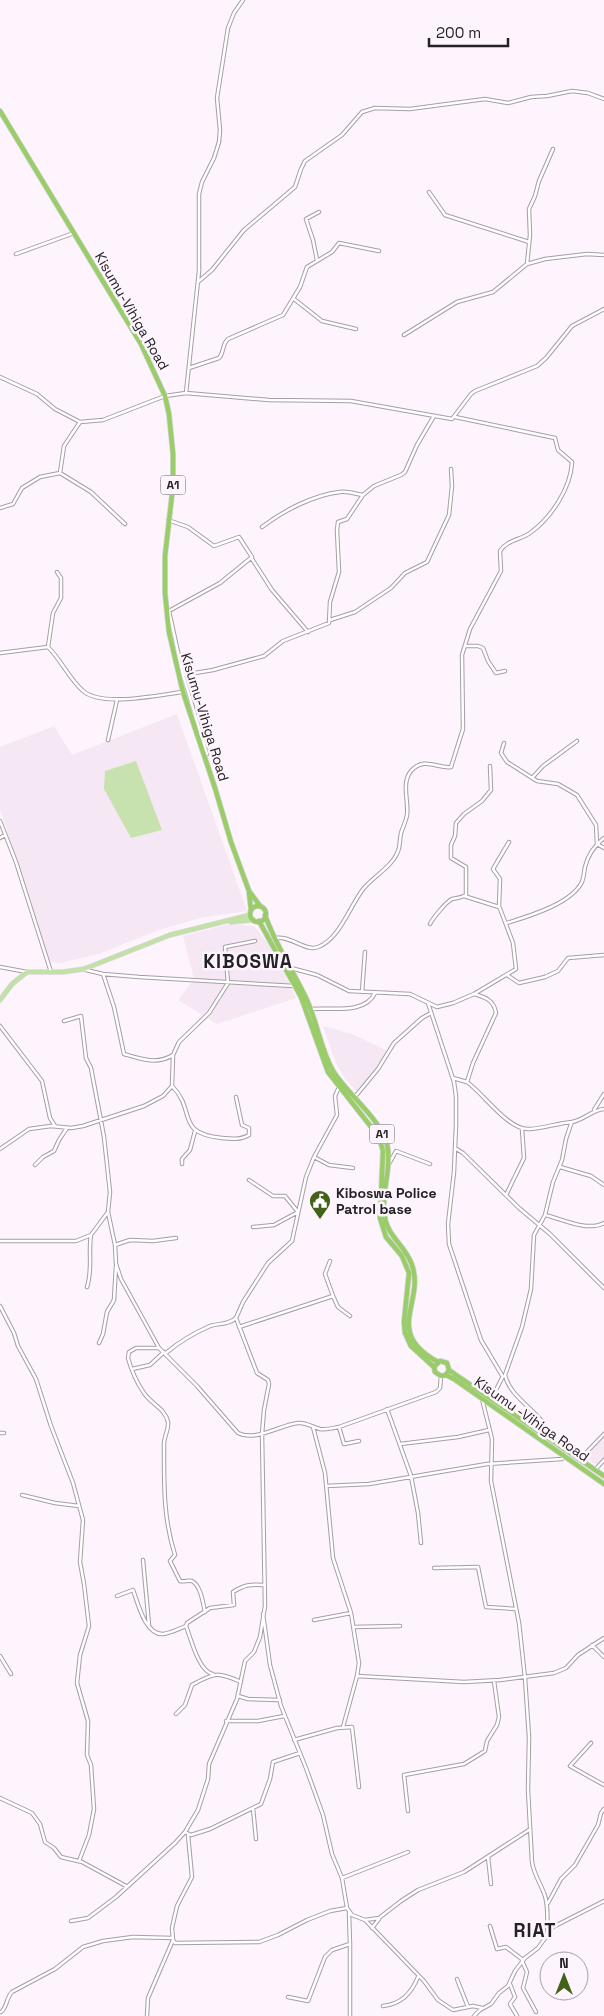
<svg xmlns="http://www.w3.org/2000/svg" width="604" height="2016" viewBox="0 0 604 2016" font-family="'Space Grotesk',sans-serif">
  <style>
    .built { fill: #f6e7f5 }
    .green { fill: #c7e2af }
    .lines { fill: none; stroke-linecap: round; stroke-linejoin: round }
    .minor-casing { stroke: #a69ea6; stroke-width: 4.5 }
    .major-casing { stroke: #d8d7d8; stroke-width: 5.5 }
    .highway-casing { stroke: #d8d7d8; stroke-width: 6 }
    .minor { stroke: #fff; stroke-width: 2.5 }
    .major { stroke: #c2e1a5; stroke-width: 4 }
    .highway { stroke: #9acd69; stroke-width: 4.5 }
    .labels { text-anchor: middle; stroke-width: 5; stroke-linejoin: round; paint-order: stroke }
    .shield { fill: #fdf4fd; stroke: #666166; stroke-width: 1 }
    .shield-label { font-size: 12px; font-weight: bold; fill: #252225 }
    .street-label { font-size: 14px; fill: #252225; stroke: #fdf4fd }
    .poi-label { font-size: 14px; font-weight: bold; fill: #252225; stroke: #fdf4fd; text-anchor: start }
    .district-label { font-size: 19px; font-weight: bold; letter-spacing: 1px; fill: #252225; stroke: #fdf4fd }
  </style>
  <rect width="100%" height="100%" fill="#fdf4fd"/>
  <path class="built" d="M177 714 247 911 200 918 159 930 99 954 60 963 50 962 0 809V747L54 726 72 755Z
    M229 924 254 926 274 951 296 998 217 1024 178 1000 194 979 183 936Z
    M323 1026 352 1034 386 1050 379 1068 358 1093 346 1080 336 1063Z
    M604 1436V1457L597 1466 584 1456Z"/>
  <path class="green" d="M136 761 162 830 131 838 104 789 105 771Z"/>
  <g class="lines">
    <g class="minor-casing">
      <path id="minor" d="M429 192 445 215 529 242
        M16 254 74 233
        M317 260 313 240 306 219 319 212
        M527 264 530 235 529 209 535 196 539 181 553 149
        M198 282 212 270 244 230 295 187 301 169 305 161 342 135 362 112 375 108 410 109 485 99 508 103 531 97 547 96 572 91 588 93 604 99
        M294 299 322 321 356 329
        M404 335 457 302 493 292 527 264 545 259 587 254 604 255
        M189 368 219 358C224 353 222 344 228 339L283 315 300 287 307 267 332 252 339 243 379 251
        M0 377 37 394 55 409 80 422 103 420 165 396 186 393 269 400 351 401 452 419 471 394 475 391 537 366 546 358 572 326 604 309
        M186 393 199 271V194L202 182 214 158 219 142 220 130 217 98 228 28 234 13 243 0
        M60 473 91 492 125 524
        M0 508 13 504 22 488 40 477 60 473 64 446 80 422
        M262 527C283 511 313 495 340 492 348 491 356 494 363 495
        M252 559 272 590 308 632
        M169 611 183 675 207 754
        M167 612 220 583 252 557 239 537 214 546 188 527 168 520
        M330 620 355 612 391 588 405 573 427 562 449 515 452 486 451 469
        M465 646H478L483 648 488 661 496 673 505 671
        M48 647 53 613 61 598V578L57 572
        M0 653 48 647C61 660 69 678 82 690 100 708 159 695 182 692
        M183 675 213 670 264 656 283 641 329 623 330 602 339 572 337 530 338 522 347 519 363 495 374 486 401 475 405 472 417 445 434 416
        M108 740 117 700
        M504 743 501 753 507 762 537 781 558 784 577 795 596 825 597 844 604 848
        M532 778 543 766 577 741
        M0 821 16 862 51 972
        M0 838 5 835
        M466 896V867L451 858V845L455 836 456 823 464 814 482 801 491 790 490 766
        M507 923C529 916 571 904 582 882 584 877 584 872 585 867 588 854 594 846 604 838
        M430 924C433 918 446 902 452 899 456 898 460 898 464 896L499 907
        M275 938C290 935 306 952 318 947 340 939 350 905 364 888 375 875 395 865 399 848 400 843 400 838 401 833 403 827 406 821 407 815 409 802 401 783 411 771 424 756 438 769 451 767L463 729 462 655 470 629 501 571 500 551C507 540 520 540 530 533 551 518 571 488 572 462L558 450 555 438 455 417
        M0 967 27 972
        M291 968 317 975 349 991 410 994 437 1007 453 1003 474 994 516 969 513 943 499 906 500 879 493 869 509 842
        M86 970 103 974 139 977 294 986
        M103 974 114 1007 124 1054C141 1059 157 1065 173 1055
        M507 975 519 983 545 977 558 971 568 958 604 955
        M362 992 365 952
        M474 994C485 997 494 1000 496 1013L473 1063 467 1082C484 1094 508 1130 529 1129 541 1129 558 1123 572 1122
        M428 1003 454 1082 456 1096V1125L454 1172 448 1224 449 1244 481 1340 503 1377
        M311 1009C330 1007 365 1015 375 993
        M64 1021 81 1016 86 1058 91 1068 104 1137 110 1192 108 1212 115 1245 116 1264 121 1279 159 1348 197 1386 238 1433C255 1442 280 1425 298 1423 306 1422 312 1427 320 1429 327 1430 333 1428 339 1427L436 1392 440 1388 441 1376
        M0 1026 42 1081 50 1118 55 1126
        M453 1078 467 1082
        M172 1086C197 1111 174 1133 222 1138 231 1139 241 1140 249 1135V1128L242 1125 236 1097
        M354 1098 378 1069 394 1043 422 1018 431 1013
        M594 1110 604 1094
        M455 1148 463 1153 519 1208 550 1234 604 1288
        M0 1149 29 1129 51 1126 71 1128 83 1126 144 1106 163 1096 172 1086 173 1055 179 1042 209 1013 228 983 225 947 255 941
        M314 1157 329 1165 353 1168
        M182 1164V1159L190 1150 195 1131
        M389 1164 396 1151 430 1164
        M35 1165 43 1157 54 1151 59 1140 67 1128
        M560 1167 591 1176 604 1185
        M249 1180 273 1196H285L298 1212 274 1225 253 1227
        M506 1195 524 1158 522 1129
        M545 1215C562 1219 587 1232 604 1223
        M0 1241H76L91 1235 108 1212
        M115 1245 130 1240 153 1241 176 1238
        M87 1287C93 1269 88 1253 91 1235
        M333 1296 338 1307 350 1316
        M0 1306 14 1333 18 1346 36 1379 51 1426 73 1483 83 1520 80 1562 84 1584 89 1626 80 1655 77 1683 88 1721 87 1755 91 1765 94 1809 89 1835 79 1861
        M239 1327 333 1296 325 1274 330 1261
        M99 1343 103 1334 107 1312 114 1300 116 1266
        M159 1348H136L129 1352 128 1358C131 1369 137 1383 144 1393 151 1404 165 1408 168 1422 169 1430 164 1436 164 1444 164 1482 163 1518 175 1555L170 1561 180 1581C183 1582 189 1580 192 1581 201 1586 203 1603 205 1612
        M166 1353C179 1342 194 1333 210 1326 220 1323 228 1325 236 1318
        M132 1369 150 1365 164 1352
        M482 1399 492 1439 491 1481 519 1623 525 1678 529 1737 528 1790 532 1862C534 1875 541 1884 545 1896 549 1909 547 1924 547 1937
        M491 1400 502 1378
        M387 1409 411 1476 418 1513 421 1543
        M313 1427 325 1473 333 1558 351 1613 359 1663 357 1676 343 1727
        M339 1427 344 1444 359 1441
        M539 1432 544 1424C533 1408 509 1395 505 1375L522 1327 531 1289 534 1235 545 1215 553 1182 562 1160 566 1139 571 1124 572 1122C584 1120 592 1110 604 1109
        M0 1433H4
        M400 1444 458 1437 489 1430
        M580 1459 604 1434
        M595 1470 604 1460
        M326 1486 369 1484 487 1464 562 1459 564 1457
        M22 1495 55 1503 79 1506
        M143 1560 149 1625
        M434 1568 478 1567 486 1607 516 1609
        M117 1596 133 1590C138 1603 145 1635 163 1634 171 1633 179 1629 186 1626
        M263 1614 270 1665 281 1706 306 1768 323 1815 332 1854 342 1878 347 1908 352 1915 365 1920 379 1918 401 1901 418 1890 464 1872 529 1830
        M314 1620 351 1613
        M354 1627 400 1626
        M592 1645 604 1657
        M0 1656 11 1674
        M213 1674C199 1672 191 1639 186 1626L187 1623 210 1608 234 1605 233 1592C244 1585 250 1584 263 1585
        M357 1676 464 1682 500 1680 554 1673 566 1668 578 1655 604 1638
        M238 1696 248 1699 280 1700
        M176 1714 185 1705 192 1685C215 1672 218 1672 241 1682
        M226 1721H258L284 1716
        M294 1740 337 1728 352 1727 359 1787
        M591 1743 570 1766 604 1785
        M0 1798 32 1813 40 1824 45 1842 54 1848 61 1857 82 1862 126 1886
        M253 1808 256 1839
        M408 1811 404 1775 464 1764 485 1751 487 1741 497 1725 499 1717 494 1681
        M185 1832 191 1835 210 1829 261 1804 270 1779 273 1762 300 1753
        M188 1835 192 1877 177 1906 172 1928 173 1940 175 1943 259 1942 278 1935 307 1920 330 1911 347 1908
        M488 1857 491 1884
        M342 1878 408 1852
        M548 1903 561 1879 575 1865 598 1825 601 1813 604 1809
        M71 1921 88 1918 116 1897 175 1843 185 1832 198 1810 208 1779 209 1764 237 1699 245 1661 254 1652 260 1637 265 1606 262 1434 264 1410 269 1384 268 1380 257 1373 236 1318 243 1302 268 1263 292 1241 306 1177 314 1157 337 1115 335 1096 339 1087
        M366 1921 424 1981 438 2000 453 2010 473 2006 482 2008
        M490 1926 497 1949 506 1947 523 1960
        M372 1928 379 1919
        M522 1961 527 1972 523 1988 536 2012
        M457 1979 468 2007
        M510 1984 515 1997 510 2004 517 2016
        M288 1997 308 2001 325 1957 332 1950 350 1944 349 1913
        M383 2006C401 2004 411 1994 418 1977
        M1 2012C7 2008 6 1998 12 1992L55 1969 83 1947 103 1941 133 1937 172 1938
        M147 2016 148 1998 173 1940
        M350 2016V1944
        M474 2016 480 2010 491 2004 499 1993 508 1986 515 1971 525 1958 538 1948 553 1927 604 1901"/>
    </g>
    <g class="major-casing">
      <path id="major" d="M231 922 254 920
        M0 1000 12 984 27 972H63L84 969 170 935 250 915"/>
    </g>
    <g class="highway-casing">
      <path id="highway" d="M0 111 141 344 165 396 169 414 173 454V486L165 556V593L169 632 183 692 215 788 231 842 249 891 260 906
        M249 892 251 910
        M250 914a8 8 0 1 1 16 0a8 8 0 1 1-16 0Z
        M265 915C275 944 292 969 305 996 317 1020 320 1048 333 1071 348 1095 379 1117 387 1144 392 1166 382 1190 384 1212 386 1237 405 1244 412 1265 425 1303 383 1332 438 1362
        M259 921 301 997 328 1072 379 1137 383 1151 380 1218 386 1237 402 1256 409 1273 404 1322 405 1333 411 1346 434 1367
        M449 1370 446 1375 441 1376 435 1372 434 1367 440 1361 447 1363 449 1370 456 1375 604 1476
        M446 1375 454 1379 604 1484"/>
    </g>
    <use href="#minor" class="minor"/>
    <use href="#major" class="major"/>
    <use href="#highway" class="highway"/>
  </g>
  <defs>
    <g id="civic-pin" transform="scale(1.125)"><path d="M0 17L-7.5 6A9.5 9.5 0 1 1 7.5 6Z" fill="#416218" stroke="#fdf4fd"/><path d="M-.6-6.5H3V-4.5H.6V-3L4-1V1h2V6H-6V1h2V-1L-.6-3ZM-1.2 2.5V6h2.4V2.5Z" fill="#fff"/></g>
  </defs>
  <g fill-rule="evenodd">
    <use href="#civic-pin" x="320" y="1201"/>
  </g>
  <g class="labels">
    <g class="shield">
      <rect x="160.5" y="475.5" width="25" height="19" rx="4"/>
      <rect x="369.5" y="1124.5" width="25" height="19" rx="4"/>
    </g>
    <g class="shield-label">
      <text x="173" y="489">A1</text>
      <text x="382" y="1138">A1</text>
    </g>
    <g class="street-label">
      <text transform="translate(132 311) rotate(60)" y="5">Kisumu-Vihiga Road</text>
      <text transform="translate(205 717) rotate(73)" y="5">Kisumu-Vihiga Road</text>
      <text transform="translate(532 1419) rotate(35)" y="5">Kisumu -Vihiga Road</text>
    </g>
    <g class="poi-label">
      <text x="336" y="1198">Kiboswa Police<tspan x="336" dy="16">Patrol base</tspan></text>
    </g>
    <g class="district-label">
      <text x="248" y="968">KIBOSWA</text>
      <text x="535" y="1937">RIAT</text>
    </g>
  </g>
  <g transform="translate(564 1976)"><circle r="24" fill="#fdf4fd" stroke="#a7a0a7"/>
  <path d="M0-4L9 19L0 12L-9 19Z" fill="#416218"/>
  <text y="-8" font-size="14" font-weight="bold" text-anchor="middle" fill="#252225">N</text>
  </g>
  <path d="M429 38v8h79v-8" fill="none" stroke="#252225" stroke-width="2.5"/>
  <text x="436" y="38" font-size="15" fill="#252225" stroke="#fdf4fd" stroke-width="4" paint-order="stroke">200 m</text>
</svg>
